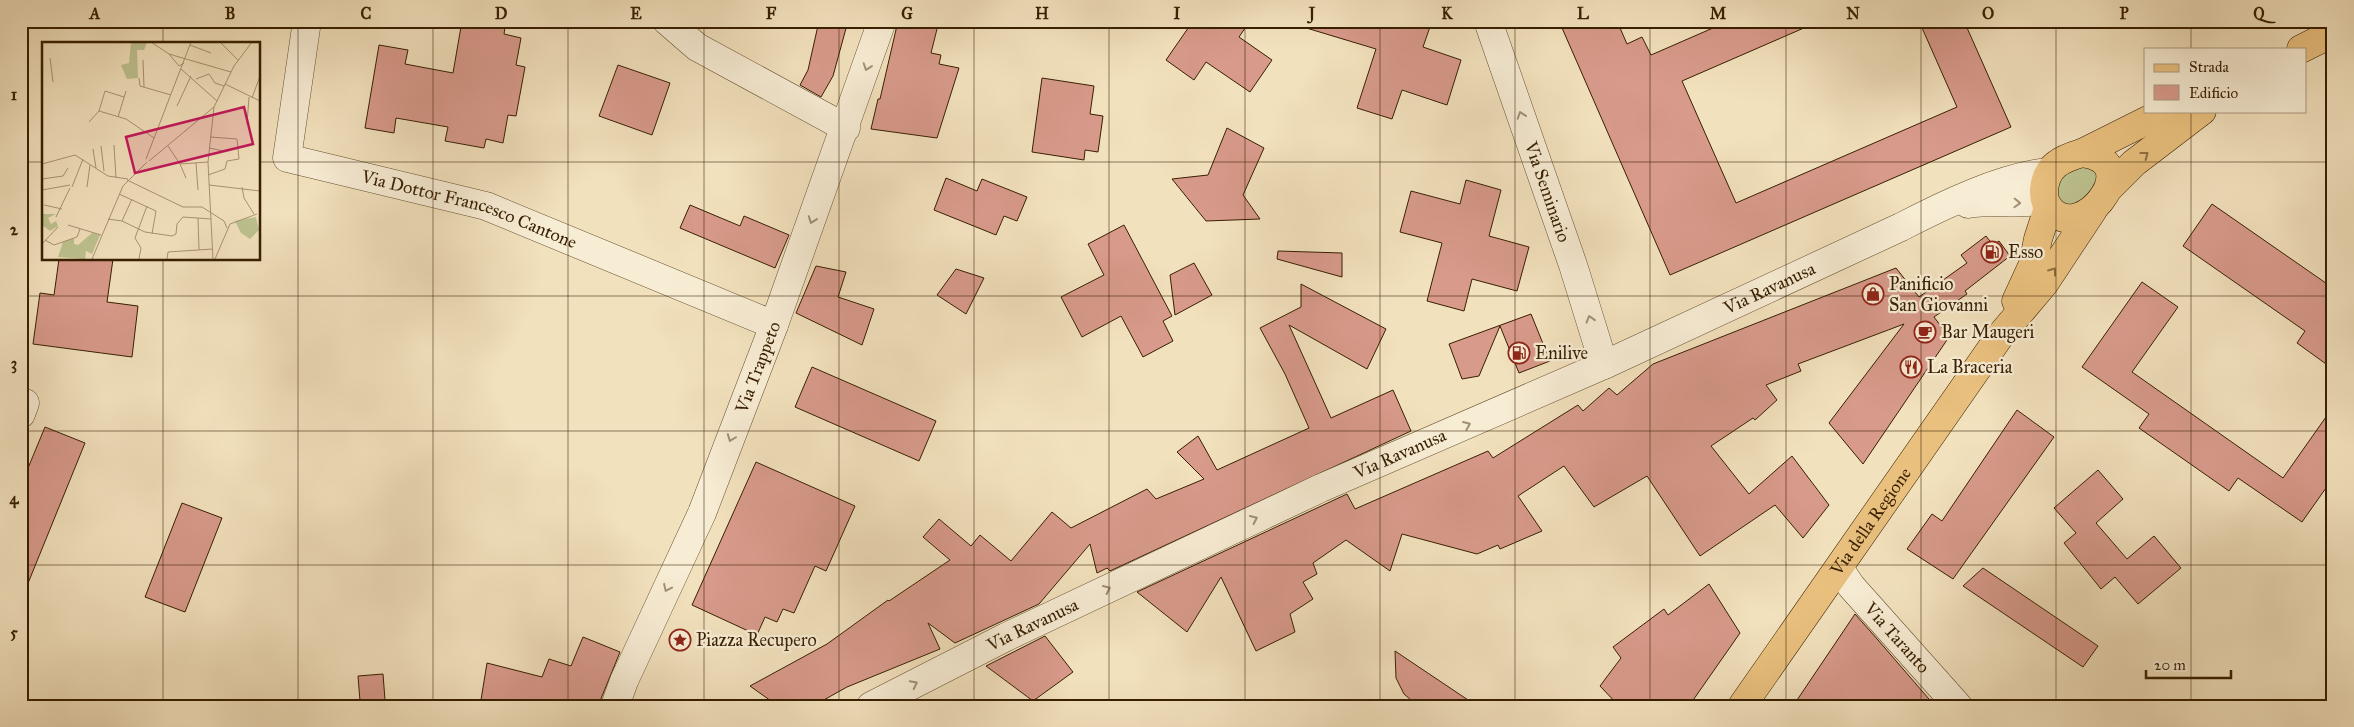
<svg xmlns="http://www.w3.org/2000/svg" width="2354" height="727" viewBox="0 0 2354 727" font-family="'IM FELL Great Primer',serif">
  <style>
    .green { fill: #bdc28f; stroke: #7a7048 }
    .building { fill: #d89a8b; stroke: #371f00 }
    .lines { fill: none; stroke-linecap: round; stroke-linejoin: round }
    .minor-casing { stroke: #66502f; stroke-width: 29 }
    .major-casing { stroke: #371f00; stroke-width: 29 }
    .minor { stroke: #f7ecd4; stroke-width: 28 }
    .major { stroke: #e9c07e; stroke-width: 28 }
    .oneway { stroke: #a19075 }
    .oneway2 { stroke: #90703f }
    .grid { fill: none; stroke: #371f00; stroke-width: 1; stroke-opacity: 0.55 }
    .labels { text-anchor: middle; stroke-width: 4.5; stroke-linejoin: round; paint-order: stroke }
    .street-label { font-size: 18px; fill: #371f00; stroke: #f7ecd4 }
    .poi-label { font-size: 18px; fill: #371f00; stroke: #f7ecd4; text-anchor: start }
    .inset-road { fill: none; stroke: #a79371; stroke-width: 1 }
    .view { fill: #c2185b; fill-opacity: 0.15; stroke: #c2185b; stroke-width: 2.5 }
    .inset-edge { fill: none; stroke: #371f00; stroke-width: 2.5 }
    .neatline { fill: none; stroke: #371f00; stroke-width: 2 }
    .grid-label { font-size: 16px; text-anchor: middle; font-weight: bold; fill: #371f00 }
  </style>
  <rect width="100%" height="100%" fill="#f2e1bd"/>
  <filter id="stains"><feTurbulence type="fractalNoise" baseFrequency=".004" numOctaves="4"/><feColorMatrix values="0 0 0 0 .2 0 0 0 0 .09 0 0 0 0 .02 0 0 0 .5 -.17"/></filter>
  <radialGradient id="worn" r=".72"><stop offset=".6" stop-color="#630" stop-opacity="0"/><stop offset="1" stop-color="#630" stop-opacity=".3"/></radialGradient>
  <path class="green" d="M2087 164 2100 172C2092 189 2087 200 2068 206L2058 200C2054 175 2066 172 2087 164Z"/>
  <path class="building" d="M462 21 505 27 504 34 521 38 516 65 525 67 516 116 508 115 503 143 486 139 484 148 445 141 448 127 396 118 394 133 365 128 379 45 408 50 405 64 453 73Z
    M819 21H848L833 76 821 97 800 85 808 70Z
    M898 21H922L938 25 931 53 941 55 939 64 959 68 937 138 871 129 878 99H880Z
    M1193 21H1250L1239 37 1272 60 1250 92 1206 62 1194 80 1166 60Z
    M1304 21H1432L1423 47 1461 60 1447 105 1402 90 1392 119 1357 108 1376 49 1303 27Z
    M1559 21H1617L1627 44 1642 37 1651 55 1729 21H1820L1682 81 1736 203 1957 107 1919 21H1964L2011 127 1670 275Z
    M618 65 670 83 652 135 599 116Z
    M1042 78 1094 86 1090 114 1103 116 1098 152 1085 150 1084 160 1032 152Z
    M1227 128 1264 148 1243 195 1260 219 1206 221 1172 179 1208 175Z
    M946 178 977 191 982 179 1027 197 1017 221 1004 216 996 235 934 210Z
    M1466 180 1501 190 1489 236 1529 247 1517 291 1472 279 1464 311 1427 301 1442 243 1400 232 1411 191 1460 204Z
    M2212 204 2333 288V369L2297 343 2305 331 2183 246Z
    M690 205 740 226 744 216 789 235 775 268 680 228Z
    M1124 225 1172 316 1163 321 1173 341 1143 357 1121 316 1082 337 1061 297 1104 275 1088 244Z
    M1986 236 1993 245 1999 241 2010 256 1965 291 1967 294 1934 317 1949 337 1863 464 1829 423 1904 324 1798 364 1801 371 1766 385 1777 400 1755 420 1753 418 1711 446 1749 494 1792 456 1829 505 1803 538 1775 505 1700 556 1647 476 1594 507 1564 466 1518 496 1542 531 1500 549 1498 545 1477 554 1402 534 1390 571 1346 540 1313 563 1317 574 1303 582 1313 599 1290 614 1295 632 1256 651 1221 577 1187 632 1137 592 1347 494 1355 509 1488 451 1493 458 1578 405 1583 411 1609 388 1617 395 1653 364 1896 268 1919 297 1967 263 1961 255Z
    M1278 251 1342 253V277L1277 259Z
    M59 259H113L107 302 138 306 132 357 33 344 40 293 54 295Z
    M1194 263 1212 295 1175 315 1170 275Z
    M816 266 846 272 838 297 874 309 862 345 796 313Z
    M956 269 984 278 966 314 937 295Z
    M2142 282 2178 307 2132 372 2283 478 2333 407V478L2302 522 2238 478 2229 491 2139 428 2149 414 2082 367Z
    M1301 284 1386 329 1367 369 1289 325 1331 418 1393 390 1411 431 1110 571 1107 568 1097 573 1090 544 1039 604 955 643 928 623 940 649 847 687 813 706H778L750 686 827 644 888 600 889 601 950 560 923 537 939 519 971 546 980 535 1011 561 1052 512 1071 528 1147 489 1156 499 1204 479 1177 452 1198 436 1217 470 1309 428 1285 374 1260 328 1301 307Z
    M1531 314 1550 361 1519 373 1500 326 1479 376 1462 379 1449 344Z
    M812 367 936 421 919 461 795 407Z
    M2017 410 2054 437 1953 579 1907 549 1932 514 1942 521Z
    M45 427 85 443 22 598 21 485Z
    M756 462 855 506 826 571 815 566 794 613 783 609 777 622 765 617 757 635 692 605Z
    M2098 470 2123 499 2096 523 2127 559 2154 536 2181 568 2138 604 2115 577 2101 589 2064 543 2076 533 2054 508Z
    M182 503 222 518 185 612 145 597Z
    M1983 568 2098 646 2083 667 1963 586Z
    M1709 584 1740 633 1689 706H1619L1600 686 1621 658 1613 647 1664 609 1668 615Z
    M1855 614 1878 640 1935 706H1793Z
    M1045 636 1073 672 1033 701 986 666Z
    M583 637 620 652 598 706H480L487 663 542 677 549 659 571 666Z
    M1395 651 1477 706H1420L1411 700 1404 694 1396 678Z
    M383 674 385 700 360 701 358 676Z"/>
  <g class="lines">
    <g class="minor-casing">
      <g id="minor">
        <path id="s1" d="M307 21 287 158 486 206 774 325"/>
        <path d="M667 21 697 47 846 128"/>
        <path id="s2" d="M1488 21 1573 265 1604 365"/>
        <path d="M1968 204C1993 200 2018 205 2044 200"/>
        <path d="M21 414 25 403"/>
        <path id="s3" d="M1839 568 1851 586 1958 706"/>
        <path id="s4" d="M615 706 624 681 702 513 774 325 882 21"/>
        <path id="s5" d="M871 706 1006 637 1321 488 1604 365 1901 227C1943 205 2001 177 2048 172"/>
      </g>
    </g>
    <g class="major-casing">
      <g id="major">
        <path d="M2301 49 2333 33"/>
        <path d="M2082 153C2087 154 2093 155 2097 157 2135 174 2083 237 2054 213 2046 205 2044 201 2044 190 2046 166 2061 159 2082 153Z"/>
        <path d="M2082 153 2166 111"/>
        <path d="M2109 188 2134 163 2202 111"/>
        <path d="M2016 301 2033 264 2038 239 2048 208"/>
        <path id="s6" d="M1742 706 2000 336 2044 284 2093 210"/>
      </g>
    </g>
    <use href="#minor" class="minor"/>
    <use href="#major" class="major"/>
  </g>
  <defs><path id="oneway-chevron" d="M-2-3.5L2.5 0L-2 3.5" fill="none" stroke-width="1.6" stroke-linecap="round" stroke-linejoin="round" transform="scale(1.25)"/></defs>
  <g class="oneway">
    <use href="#oneway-chevron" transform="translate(867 67) rotate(109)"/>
    <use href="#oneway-chevron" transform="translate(1521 115) rotate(-109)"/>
    <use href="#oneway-chevron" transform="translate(2017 203) rotate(2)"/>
    <use href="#oneway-chevron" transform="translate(812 220) rotate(110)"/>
    <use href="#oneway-chevron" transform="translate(1590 319) rotate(-107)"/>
    <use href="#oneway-chevron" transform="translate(1467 425) rotate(-23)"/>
    <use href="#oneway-chevron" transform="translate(731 438) rotate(111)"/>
    <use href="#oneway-chevron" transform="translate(1254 519) rotate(-25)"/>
    <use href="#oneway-chevron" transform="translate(667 588) rotate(115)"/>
    <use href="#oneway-chevron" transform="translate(1107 589) rotate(-25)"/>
    <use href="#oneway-chevron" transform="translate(914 684) rotate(-27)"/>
  </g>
  <g class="oneway2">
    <use href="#oneway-chevron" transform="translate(2145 155) rotate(-37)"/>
    <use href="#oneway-chevron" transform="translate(2053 271) rotate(-54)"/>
  </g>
  <path class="grid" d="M163 21V44M298 21V706M433 21V706M568 21V706M704 21V706M839 21V706M974 21V706M1109 21V706M1245 21V706M1380 21V706M1515 21V706M1650 21V706M1786 21V706M1921 21V706M2056 21V706M2191 21V49M2191 111V706M21 162H44M259 162H2333M163 259V706M21 296H2333M21 431H2333M21 565H2333"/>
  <defs>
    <g id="fuel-ring" transform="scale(1.125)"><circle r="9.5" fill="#f7ecd4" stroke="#8f2418" stroke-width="1.5"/><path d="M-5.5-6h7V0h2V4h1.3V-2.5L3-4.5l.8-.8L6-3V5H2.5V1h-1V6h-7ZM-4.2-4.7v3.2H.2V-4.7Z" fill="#8f2418"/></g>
    <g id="shop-ring" transform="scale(1.125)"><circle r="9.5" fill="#f7ecd4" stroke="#8f2418" stroke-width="1.5"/><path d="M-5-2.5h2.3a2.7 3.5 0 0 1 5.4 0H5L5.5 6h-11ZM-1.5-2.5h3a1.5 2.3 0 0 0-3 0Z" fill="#8f2418"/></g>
    <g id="cafe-ring" transform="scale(1.125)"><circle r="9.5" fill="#f7ecd4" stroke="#8f2418" stroke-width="1.5"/><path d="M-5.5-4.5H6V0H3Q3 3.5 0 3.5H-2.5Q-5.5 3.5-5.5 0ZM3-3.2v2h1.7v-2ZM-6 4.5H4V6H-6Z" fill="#8f2418"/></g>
    <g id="restaurant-ring" transform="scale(1.125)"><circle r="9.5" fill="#f7ecd4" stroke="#8f2418" stroke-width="1.5"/><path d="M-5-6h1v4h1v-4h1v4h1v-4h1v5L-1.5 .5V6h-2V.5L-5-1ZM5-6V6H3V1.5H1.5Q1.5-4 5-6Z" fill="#8f2418"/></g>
    <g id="sight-ring" transform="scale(1.125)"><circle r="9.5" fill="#f7ecd4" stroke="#8f2418" stroke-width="1.5"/><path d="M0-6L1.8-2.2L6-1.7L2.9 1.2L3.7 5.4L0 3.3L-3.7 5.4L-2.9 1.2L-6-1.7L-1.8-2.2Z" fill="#8f2418"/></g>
  </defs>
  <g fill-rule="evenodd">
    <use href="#fuel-ring" x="1992" y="252"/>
    <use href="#shop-ring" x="1873" y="294"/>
    <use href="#cafe-ring" x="1925" y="332"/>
    <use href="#fuel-ring" x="1519" y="353"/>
    <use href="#restaurant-ring" x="1911" y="367"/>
    <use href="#sight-ring" x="680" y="640"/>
  </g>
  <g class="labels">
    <g class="street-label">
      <text dy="6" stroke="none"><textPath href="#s2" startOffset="181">Via Seminario</textPath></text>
      <text dy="6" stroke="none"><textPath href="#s1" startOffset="328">Via Dottor Francesco Cantone</textPath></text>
      <text dy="6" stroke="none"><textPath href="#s5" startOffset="991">Via Ravanusa</textPath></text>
      <text dy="6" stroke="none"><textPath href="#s4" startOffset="368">Via Trappeto</textPath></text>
      <text dy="6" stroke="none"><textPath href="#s5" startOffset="586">Via Ravanusa</textPath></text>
      <text dy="6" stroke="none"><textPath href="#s6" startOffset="225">Via della Regione</textPath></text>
      <text dy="6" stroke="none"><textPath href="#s5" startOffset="181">Via Ravanusa</textPath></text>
      <text dy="6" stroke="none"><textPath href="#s3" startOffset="91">Via Taranto</textPath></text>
    </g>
    <g class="poi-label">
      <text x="2008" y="258">Esso</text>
      <text x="1889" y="290">Panificio<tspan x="1889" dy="21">San Giovanni</tspan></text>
      <text x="1941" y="338">Bar Maugeri</text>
      <text x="1535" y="359">Enilive</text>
      <text x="1927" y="373">La Braceria</text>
      <text x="696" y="646">Piazza Recupero</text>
    </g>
  </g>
  <g transform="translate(42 42)">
    <rect width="218" height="218" fill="#f2e1bd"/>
    <path d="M89 0H105L102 8H95L96 36 85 37 79 23 87 21ZM0 172H14L6 176 9 182 14 179 16 184 8 189 0 183ZM214 175 217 188 208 197 199 191 193 179ZM50 191 58 193 50 212 44 209 43 217 16 215 21 200 32 196V202L36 203Z" fill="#bdc28f"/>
    <path class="inset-road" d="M109 0 127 12 144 17M178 0 196 18M148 3 169 11M127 12 137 24 142 21M8 16 11 40M144 17 189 30M101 18 102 45M139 27 175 59M97 36 98 44 129 53M154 37 167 32 173 41 182 44M183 42 218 59M210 56 218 34M135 64 149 34M57 69 63 49 82 55M76 75 84 49M47 80 57 69 84 77 112 96M205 82 207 55M72 103 74 136M59 104 62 129M126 104 138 122 166 120M167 106 182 109M51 107 54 126M104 117 149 0M107 119 172 65 192 24 210 0M154 121 156 148M0 122 33 113 66 134 86 137M138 122 144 136M166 133 183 127 185 119 197 117 195 97 168 95M0 137 21 134 26 126M85 138 141 165H160L182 179 185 186M167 143 218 149M30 145 41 117M45 145 48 123M200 145 202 156 212 172M0 148 28 143M77 152 114 169 110 192M2 163 20 167M14 175 28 146M156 176 157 208M66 177 80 179 103 190 130 194 134 192 135 182 141 175 169 177M80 179 90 157M26 183 59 193M3 198 12 203 35 195 38 187M0 202 16 185M50 217 81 144 105 120M97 217 99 206 93 196 105 164M125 217 126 210 171 207M171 217 166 120 172 65M173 217 188 182 215 172"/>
    <path class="view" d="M202 65 211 102 93 131 84 95Z"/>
    <rect width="218" height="218" class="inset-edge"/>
  </g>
  <rect width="2354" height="727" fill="none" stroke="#f2e1bd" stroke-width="55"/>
  <rect x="2144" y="48" width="162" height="65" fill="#f7ecd4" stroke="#aa9a7f"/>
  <rect x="2154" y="64" width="25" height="8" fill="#e9c07e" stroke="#aa9a7f"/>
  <text x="2189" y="72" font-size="15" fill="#371f00">Strada</text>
  <rect x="2154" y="85" width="25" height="15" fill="#d89a8b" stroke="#aa9a7f"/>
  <text x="2189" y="98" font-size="15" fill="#371f00">Edificio</text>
  <path d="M2146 670v8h85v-8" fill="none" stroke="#371f00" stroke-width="2.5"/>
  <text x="2154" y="670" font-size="15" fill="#371f00" stroke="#f7ecd4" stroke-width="4" paint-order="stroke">20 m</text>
  <rect x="28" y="28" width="2298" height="672" class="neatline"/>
  <g class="grid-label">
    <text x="95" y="19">A</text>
    <text x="230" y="19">B</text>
    <text x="366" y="19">C</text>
    <text x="501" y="19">D</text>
    <text x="636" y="19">E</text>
    <text x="771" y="19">F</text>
    <text x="907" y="19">G</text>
    <text x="1042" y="19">H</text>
    <text x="1177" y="19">I</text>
    <text x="1312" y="19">J</text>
    <text x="1447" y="19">K</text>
    <text x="1583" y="19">L</text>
    <text x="1718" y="19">M</text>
    <text x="1853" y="19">N</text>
    <text x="1988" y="19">O</text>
    <text x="2124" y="19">P</text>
    <text x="2259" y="19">Q</text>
    <text x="14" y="100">1</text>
    <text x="14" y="235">2</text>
    <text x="14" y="369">3</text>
    <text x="14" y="504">4</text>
    <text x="14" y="638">5</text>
  </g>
  <rect width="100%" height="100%" filter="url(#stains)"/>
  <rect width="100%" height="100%" fill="url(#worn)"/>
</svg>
